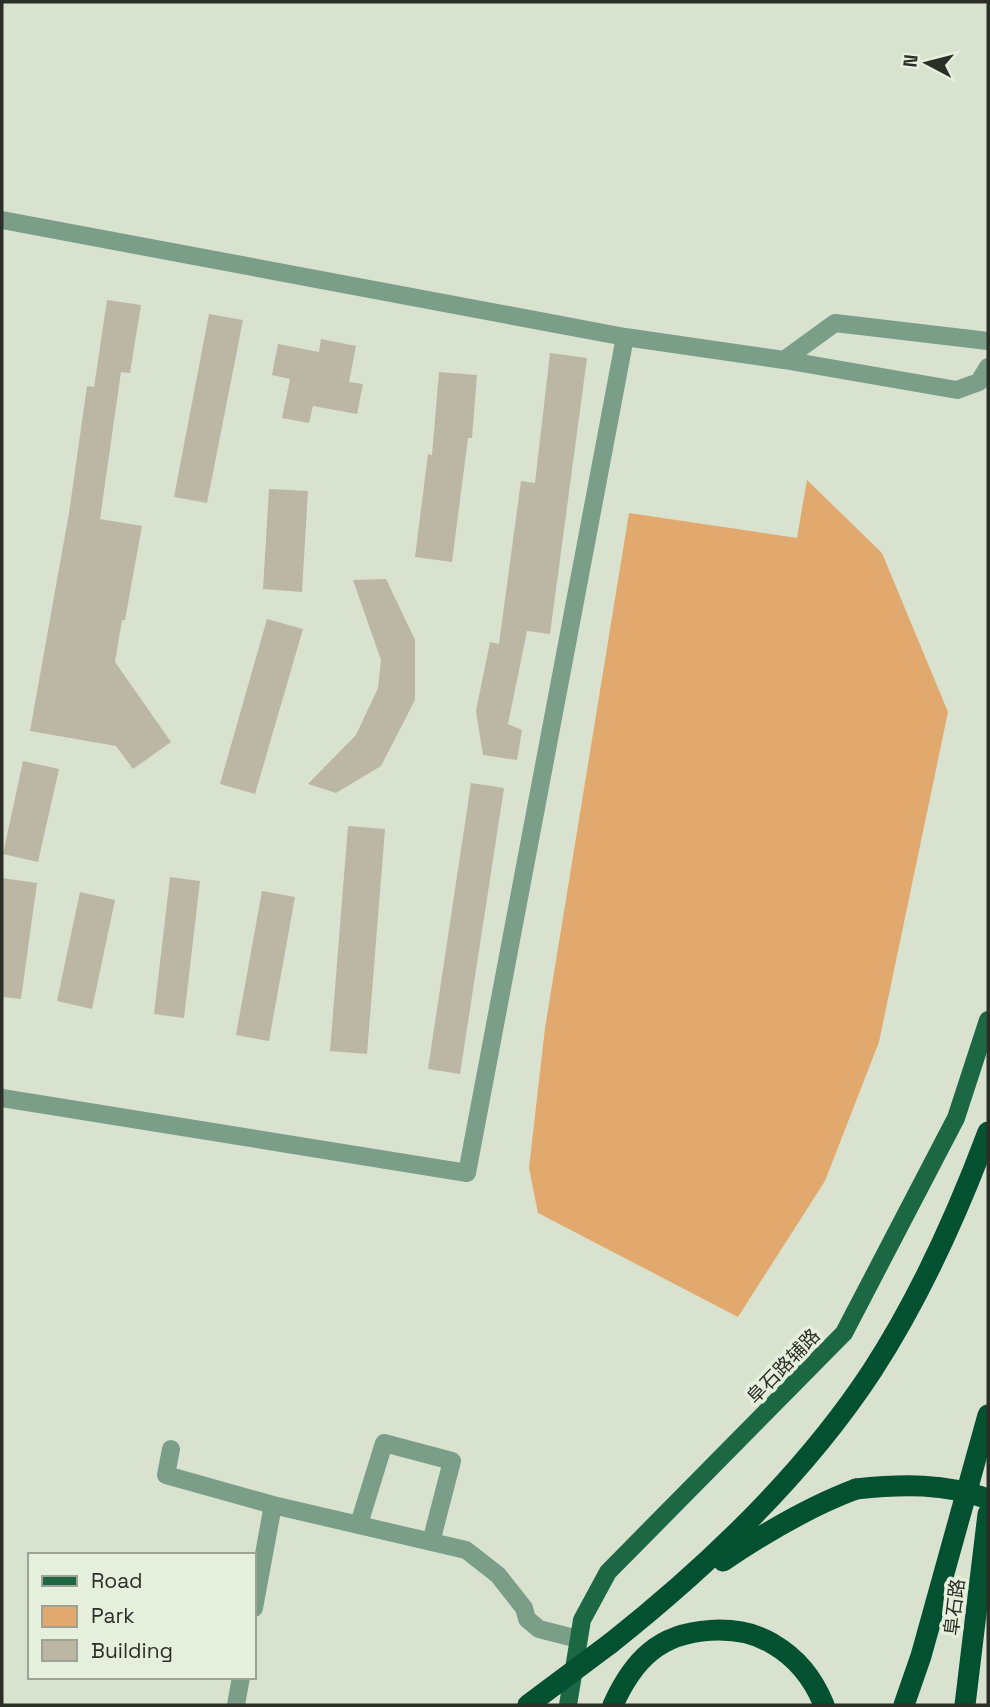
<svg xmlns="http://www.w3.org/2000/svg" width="990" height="1707" viewBox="0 0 990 1707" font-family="'Space Grotesk','Noto Sans SC',sans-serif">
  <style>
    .green { fill: #e2a96e }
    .building { fill: #bbb7a4 }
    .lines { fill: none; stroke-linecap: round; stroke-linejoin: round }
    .minor { stroke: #7b9e89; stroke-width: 18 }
    .major { stroke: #1d6844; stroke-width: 18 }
    .highway { stroke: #035131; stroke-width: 21 }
    .highway-bridge { stroke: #035131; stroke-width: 21 }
    .labels { text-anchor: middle; stroke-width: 7; stroke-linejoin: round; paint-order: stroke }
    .street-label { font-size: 19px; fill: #2c2f28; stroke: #e6efdc }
  </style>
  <rect width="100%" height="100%" fill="#d9e2cf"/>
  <path class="green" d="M807 480 882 553 948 712 879 1042 825 1181 738 1317 538 1213 529 1168 545 1028 629 513 797 538Z"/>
  <path class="building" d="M107 300 141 305 130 373 121 372 100 519 142 526 125 620H122L115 662 171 742 133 769 116 746 30 731 69 513 87 386 94 387Z
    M209 314 243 320 207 503 174 497Z
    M321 339 356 346 349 382 363 384 357 414 313 406 309 423 282 418 290 379 272 375 278 344 319 352Z
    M550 353 587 358 550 634 527 631 508 724 522 730 517 760 483 755 476 711 490 642 499 644 521 481 535 483Z
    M439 372 477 375 472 438H468L452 562 415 557 428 454 432 455Z
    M269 489 308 491 302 592 263 589Z
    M386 579 415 640V700L381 766 336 793 308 784 356 735 378 688 381 660 353 580Z
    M267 619 303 629 255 794 220 784Z
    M23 761 59 769 38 862 3 854Z
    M471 783 504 788 460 1074 428 1069Z
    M348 826 385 829 367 1054 330 1051Z
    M170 877 200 881 184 1018 154 1014Z
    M2 878 37 883 21 999 2 997Z
    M262 891 295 897 269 1041 236 1035Z
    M80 892 115 900 92 1009 57 1001Z"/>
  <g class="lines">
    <path class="minor" d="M2 220 625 337 784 360 957 390 979 382 988 367
      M784 360 835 323 988 341
      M2 1098 467 1173 625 337
      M171 1449 166 1475 273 1505
      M359 1524 384 1443 452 1461 431 1542
      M254 1608 273 1505 466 1550 498 1575 524 1608 527 1619 539 1629 578 1639
      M236 1705 241 1677"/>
    <path class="major" d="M568 1705 582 1620 608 1572 844 1333 956 1118 988 1020"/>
    <path class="highway" d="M723 1561C766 1532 808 1507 856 1489
      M611 1643C708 1566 803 1476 872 1371 920 1297 957 1215 988 1132
      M613 1705C622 1685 633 1666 650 1652 681 1626 739 1623 773 1644 797 1658 814 1680 824 1705
      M904 1705 921 1656 988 1415
      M965 1705 988 1514"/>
    <path class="highway-bridge" d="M856 1489C902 1484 945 1483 988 1499
      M528 1705 611 1643"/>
  </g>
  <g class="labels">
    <g class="street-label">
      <text transform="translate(783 1366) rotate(-46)" y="7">阜石路辅路</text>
      <text transform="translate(954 1607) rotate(-83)" y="7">阜石路</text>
    </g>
  </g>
  <rect width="990" height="1707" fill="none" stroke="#2c2f28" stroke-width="7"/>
  <rect x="28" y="1553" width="228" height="126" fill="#e6efdc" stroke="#9ca294" stroke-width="2"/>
  <rect x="42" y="1576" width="35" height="10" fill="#1d6844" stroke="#9ca294" stroke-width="2"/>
  <text x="91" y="1588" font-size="21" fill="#2c2f28">Road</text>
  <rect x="42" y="1606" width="35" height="21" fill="#e2a96e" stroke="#9ca294" stroke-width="2"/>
  <text x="91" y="1623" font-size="21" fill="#2c2f28">Park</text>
  <rect x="42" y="1640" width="35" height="21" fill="#bbb7a4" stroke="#9ca294" stroke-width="2"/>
  <text x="91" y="1658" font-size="21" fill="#2c2f28">Building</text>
  <g transform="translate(927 63) rotate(277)" stroke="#e6efdc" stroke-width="5" paint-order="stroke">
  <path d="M0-5L12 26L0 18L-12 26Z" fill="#2c2f28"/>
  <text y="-10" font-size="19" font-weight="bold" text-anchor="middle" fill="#2c2f28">N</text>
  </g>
</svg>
